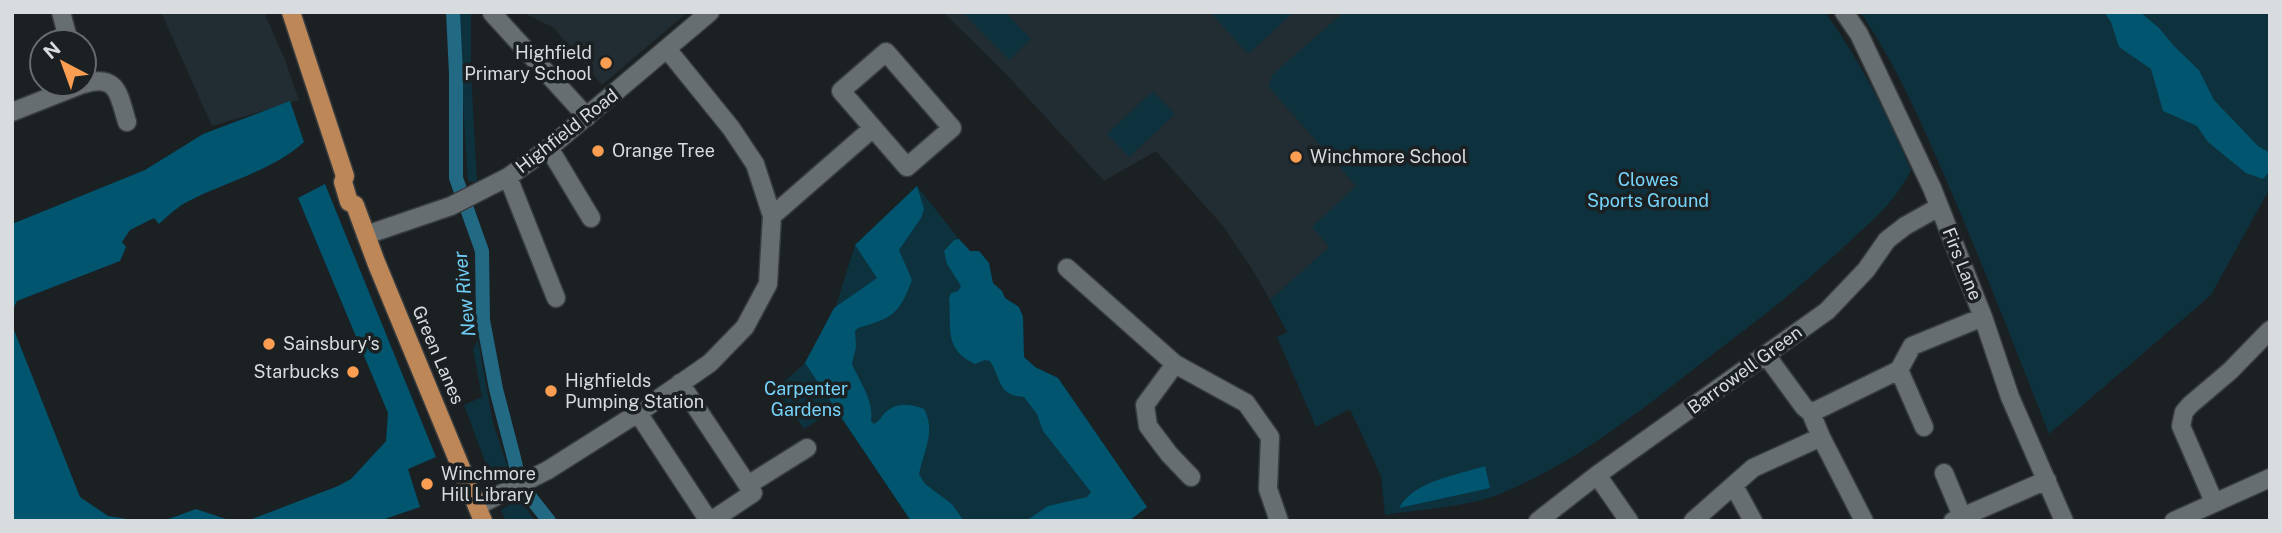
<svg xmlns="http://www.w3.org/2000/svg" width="2282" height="533" viewBox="0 0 2282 533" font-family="'Public Sans',sans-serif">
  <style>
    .built { fill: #212d32 }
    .green { fill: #0e313e }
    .forest { fill: #01556e }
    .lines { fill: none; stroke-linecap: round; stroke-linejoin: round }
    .canal { stroke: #226984; stroke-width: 14 }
    .minor-casing { stroke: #393c3e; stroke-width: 21 }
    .major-casing { stroke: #393c3e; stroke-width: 21 }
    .minor { stroke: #676e71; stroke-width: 18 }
    .major { stroke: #bd8758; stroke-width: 18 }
    .poi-dot { fill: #fb9e51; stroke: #1b2023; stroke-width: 2.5 }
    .labels { text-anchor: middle; stroke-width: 7; stroke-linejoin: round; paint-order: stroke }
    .poi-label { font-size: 18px; fill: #d9dcde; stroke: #1b2023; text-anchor: start }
    .street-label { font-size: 18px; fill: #d9dcde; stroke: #1b2023 }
    .park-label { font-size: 18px; fill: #76d4fb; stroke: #1b2023 }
    .water-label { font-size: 19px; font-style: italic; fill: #70cef5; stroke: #1b2023 }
  </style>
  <rect width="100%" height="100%" fill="#1b2023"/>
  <path class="built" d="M161 12H264L285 60 299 100 212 126Z
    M522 12H688L602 85 554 28Z
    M943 12H1594L1270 300 1252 269 1223 226 1156 151 1104 181 1004 72Z"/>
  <path class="green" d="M460 12H471V72L477 182 468 181 459 46Z
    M968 12H1005L1031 39 1009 60 965 15Z
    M1210 12H1294L1248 54Z
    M1344 12H1825C1861 62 1887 114 1911 170 1896 201 1874 219 1849 242 1810 279 1769 312 1726 344 1655 399 1583 460 1500 494 1468 507 1420 509 1385 515L1381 476 1350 409 1316 427 1277 337 1287 332 1270 300 1329 247 1312 227 1356 186 1269 87 1272 75Z
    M1860 12H2270V188L2211 295 2049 434C2015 348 1982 262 1945 177 1920 120 1896 64 1860 12Z
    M1153 91 1175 114 1129 157 1107 134Z
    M917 186 959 239 1024 357 1035 367 1058 378 1147 507 1129 521H911L835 409 804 429 776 389 804 364 835 309 855 245Z
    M478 340 493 423 509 471 508 476 497 473 490 475 464 405 482 397 473 349Z
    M520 499 535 521H506L501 510Z"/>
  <path class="forest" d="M2104 12H2140L2159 28 2175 47 2199 70 2214 100 2258 146 2270 153V171L2263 179 2246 173 2208 142 2197 126 2163 111 2151 69 2119 47 2111 22Z
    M290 101 304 142C271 172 223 182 185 203 176 208 167 217 159 224L154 218 130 230 122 242 126 247 120 261 17 301 12 311V224L145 170 203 134Z
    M325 184 436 457 408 469 420 507 379 521H247L338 486 351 479 386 441 388 413 298 198Z
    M917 186 924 209 921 218 899 250 912 280C899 315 892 318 858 328L855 331 856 347 852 364C860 382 874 401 871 421L874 424C881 420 881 416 887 411 898 402 912 404 924 409 936 431 924 450 919 474L925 484 952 504 964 521H911L805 363 834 308 877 278 855 245Z
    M959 239 970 251H979L989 263 993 283 1002 291 1005 298 1019 307 1023 317 1024 357 1035 367 1058 378 1147 507 1129 521H1026L1048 506 1087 497 1091 492 1043 431 1037 414 1024 397C997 395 1002 380 990 361L985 360 975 364C943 349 952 328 949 299L951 293 958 291 961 286 947 264 944 251 954 240Z
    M12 325 80 497 108 516 140 521H12Z
    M1485 466 1490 488 1399 508C1414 481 1457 475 1485 466Z
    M196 509 232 521H163Z"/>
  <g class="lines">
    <path class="canal" d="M453 12 456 74V178L482 251 483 320 496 389 514 458 518 475 527 493 549 521"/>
    <g class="minor-casing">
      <path id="minor" d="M61 12 69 42
        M1844 12 1859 34 1932 188 1983 317 2010 397 2064 521
        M492 13 587 117
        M886 52 952 128 907 167 841 91Z
        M84 84C118 73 119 96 127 122
        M12 112 83 84
        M549 148 591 218
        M508 177 556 298
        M772 216 873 128
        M366 235 451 206 508 177 549 148 710 12
        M1067 268 1175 364 1246 403 1270 437 1268 489 1279 521
        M1766 355 1804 407 1811 413 1821 437 1864 521
        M1175 364 1145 405 1148 426 1169 454 1191 477
        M680 383 753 493 711 521
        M638 413 709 521
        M1811 413 1899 370
        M1924 427 1899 370 1912 346 1983 317
        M1944 473 1964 521
        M1597 475 1629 521
        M748 485 807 448
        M1734 486 1753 521
        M2214 502 2181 426 2184 412 2190 405 2230 371 2270 330
        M477 506 548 470 638 413 710 363 745 327 768 284 772 216 755 164 731 128 667 49
        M1538 521 1597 475 1827 311 1866 270 1887 240 1905 226 1939 207
        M1693 521 1753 468 1821 437
        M1953 521 2047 480
        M2174 521 2270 478"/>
    </g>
    <g class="major-casing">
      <path id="major" d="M291 12 345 176 343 182 349 202 355 205 376 262 483 521"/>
    </g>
    <use href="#minor" class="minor"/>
    <use href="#major" class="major"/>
  </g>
  <g class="poi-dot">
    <circle cx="606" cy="63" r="7"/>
    <circle cx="598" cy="151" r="7"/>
    <circle cx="1296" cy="157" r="7"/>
    <circle cx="269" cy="344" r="7"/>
    <circle cx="353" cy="372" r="7"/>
    <circle cx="551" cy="391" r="7"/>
    <circle cx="427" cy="484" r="7"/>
  </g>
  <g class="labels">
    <g class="poi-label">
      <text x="592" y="59" text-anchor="end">Highfield<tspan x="592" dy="21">Primary School</tspan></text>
      <text x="612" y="157">Orange Tree</text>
      <text x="1310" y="163">Winchmore School</text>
      <text x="283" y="350">Sainsbury's</text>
      <text x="339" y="378" text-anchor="end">Starbucks</text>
      <text x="565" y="387">Highfields<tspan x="565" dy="21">Pumping Station</tspan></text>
      <text x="441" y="480">Winchmore<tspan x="441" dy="21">Hill Library</tspan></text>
    </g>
    <g class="street-label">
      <text transform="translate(567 131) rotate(-38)" y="6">Highfield Road</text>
      <text transform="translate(1962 264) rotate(68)" y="6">Firs Lane</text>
      <text transform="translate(438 355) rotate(67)" y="6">Green Lanes</text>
      <text transform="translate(1745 370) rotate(-36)" y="6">Barrowell Green</text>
    </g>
    <g class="park-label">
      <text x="1648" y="186">Clowes<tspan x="1648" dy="21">Sports Ground</tspan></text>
      <text x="806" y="395">Carpenter<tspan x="806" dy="21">Gardens</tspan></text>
    </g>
    <g class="water-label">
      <text transform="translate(464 294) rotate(-96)" y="7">New River</text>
    </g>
  </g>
  <rect width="2282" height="533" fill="none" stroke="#d9dcde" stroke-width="28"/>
  <g transform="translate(63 63) rotate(319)"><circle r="33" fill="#1b2023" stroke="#676b6e" stroke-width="2"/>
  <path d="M0-5L12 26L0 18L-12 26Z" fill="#fb9e51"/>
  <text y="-10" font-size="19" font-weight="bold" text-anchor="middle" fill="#d9dcde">N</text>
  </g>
</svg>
